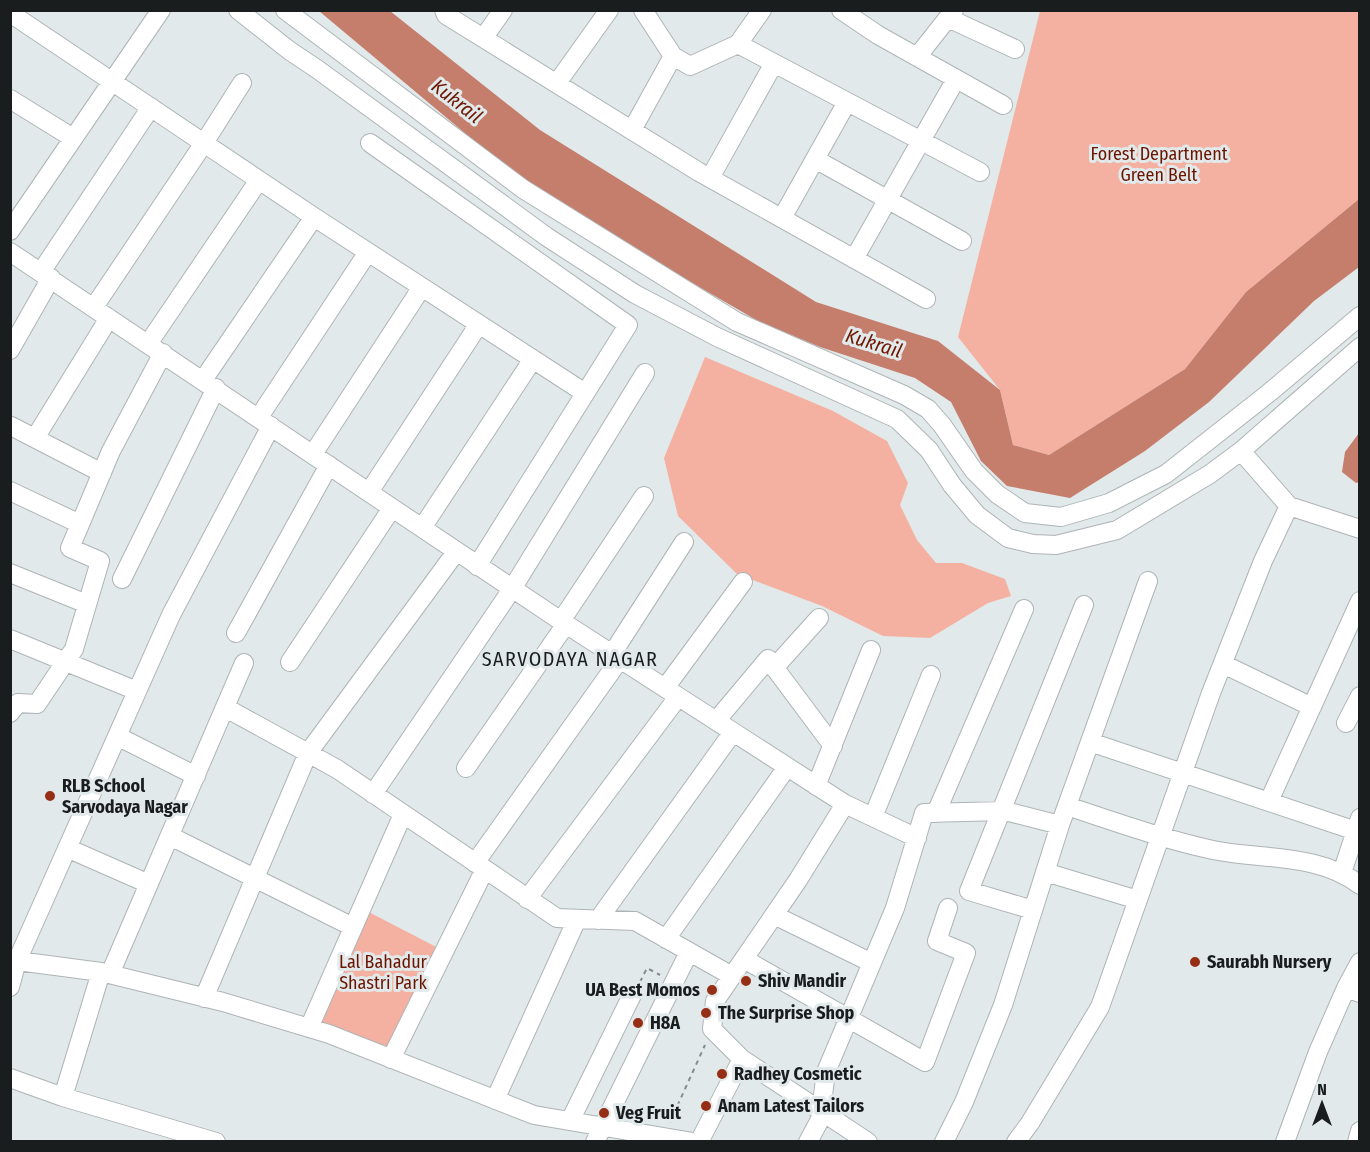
<svg xmlns="http://www.w3.org/2000/svg" width="1370" height="1152" viewBox="0 0 1370 1152" font-family="'Fira Sans Condensed',sans-serif">
  <style>
    .green { fill: #f4b1a1 }
    .water { fill: #c57d6c }
    .lines { fill: none; stroke-linecap: round; stroke-linejoin: round }
    .minor-casing { stroke: #aeb4b5; stroke-width: 20 }
    .path { stroke: #868b8c; stroke-width: 2; stroke-dasharray: 4.5 4.5; stroke-linecap: butt }
    .minor { stroke: #fff; stroke-width: 18 }
    .poi-dot { fill: #962d15; stroke: #e2e9ea; stroke-width: 2 }
    .labels { text-anchor: middle; stroke-width: 6; stroke-linejoin: round; paint-order: stroke }
    .park-label { font-size: 18px; fill: #6b1400; stroke: #e2e9ea }
    .poi-label { font-size: 18px; font-weight: bold; fill: #1a1d1d; stroke: #e2e9ea; text-anchor: start }
    .water-label { font-size: 20px; font-style: italic; fill: #6e1803; stroke: #e2e9ea }
    .neighbourhood-label { font-size: 20px; letter-spacing: 1.5px; fill: #1a1d1d; stroke: #e2e9ea }
  </style>
  <rect width="100%" height="100%" fill="#e2e9ea"/>
  <path class="green" d="M1040 11H1359V199L1246 292 1185 369 1049 455 1013 445 1000 390 958 337Z
    M705 357 833 411 887 441 908 483 900 505 917 540 936 563H962L1005 579 1011 596 988 603 930 638 883 636 822 606 737 574 678 516 664 458Z
    M361 908 444 951 391 1059 309 1028Z"/>
  <path class="water" d="M319 11H390L540 130 816 302 938 341 1000 390 1013 445 1049 455 1185 369 1246 292 1359 199V267L1314 301 1209 402 1145 451 1070 498 1007 486 981 461 951 402 915 378 820 347 758 321 637 251 503 165Z
    M1359 433V482L1356 483 1342 472 1345 452Z"/>
  <g class="lines">
    <g class="minor-casing">
      <path id="minor" d="M238 10 290 51 317 69 547 237 635 294 717 337 897 419 929 450 952 485 977 515 1008 538 1033 544 1056 545 1117 530 1210 474 1241 451 1360 347
        M285 10 523 189 737 322 904 395 928 409 942 425 974 471 997 494 1025 513 1061 517 1109 503 1166 474 1270 392 1360 316
        M444 10 446 15 699 172 926 299
        M643 10 673 56 690 66 738 44 762 10
        M841 10 878 35 1003 105
        M10 13 314 217 585 393
        M948 18 1015 49
        M484 37 503 10
        M738 44 980 172
        M917 57 954 10
        M557 83 609 10
        M10 99 73 138
        M632 130 673 56
        M370 143 628 325 477 566
        M815 159 962 241
        M710 178 774 63
        M782 218 847 102
        M10 231 161 10
        M10 252 561 621 845 804 917 838
        M854 259 956 79
        M41 272 151 107
        M94 307 204 143 242 83
        M148 344 259 180
        M10 350 51 278
        M203 380 314 217
        M259 417 368 252
        M11 426 102 473
        M35 438 109 318
        M1241 451 1289 506 1360 529
        M313 454 422 287
        M10 491 80 524
        M369 492 479 324
        M422 528 533 359
        M10 573 87 604
        M122 579 216 388
        M561 621 644 496
        M236 633 329 465
        M10 639 137 691
        M612 654 684 542
        M290 662 392 508
        M1223 664 1312 707
        M774 668 819 618
        M665 688 743 582
        M226 708 337 769 557 918 635 921 732 976
        M10 713 18 703 37 704 74 649 100 561 70 548 111 451 163 353
        M716 721 768 659 833 746
        M1346 723 1360 696
        M117 736 196 776
        M1090 742 1356 831
        M466 768 566 624
        M816 786 871 650
        M373 794 512 589 645 373
        M1269 801 1360 601
        M845 804 798 880 715 1001 712 1029 742 1059 868 1142
        M1067 806C1115 822 1163 839 1213 850 1262 860 1319 853 1360 885
        M936 813 1024 609
        M873 817 931 675
        M170 836 353 927
        M67 848 149 884
        M475 863 620 659
        M1045 872 1138 900
        M1342 873 1360 818
        M527 899 678 697
        M1033 910 969 891 1084 605
        M774 915 872 963
        M598 920 733 732
        M666 939 787 767
        M744 959 925 1062 966 953 937 941 948 908
        M10 960 101 972 223 1002 329 1034 534 1115 693 1142
        M1360 962 1346 988 1360 993
        M110 974 244 663
        M10 987 17 961 171 615 271 426
        M204 998 308 753 456 552
        M309 1028 403 814
        M391 1059 485 869
        M10 1078 63 1097 216 1142
        M63 1097 101 972
        M495 1100 577 919
        M821 1110 826 1072 895 908 924 813 1005 811 1060 825
        M570 1121 632 995
        M595 1142 689 952
        M699 1142 742 1059
        M808 1142 824 1112
        M944 1142 964 1102 1003 1005 1060 825 1148 581
        M1016 1142 1030 1123 1100 1007 1211 693 1263 561 1289 506
        M1285 1142 1318 1052 1346 988
        M1357 1142 1360 1131"/>
    </g>
    <path class="path" d="M640 982 647 968 660 975
      M670 1122 705 1045"/>
    <use href="#minor" class="minor"/>
  </g>
  <g class="poi-dot">
    <circle cx="50" cy="796" r="6"/>
    <circle cx="1195" cy="962" r="6"/>
    <circle cx="746" cy="981" r="6"/>
    <circle cx="712" cy="990" r="6"/>
    <circle cx="706" cy="1013" r="6"/>
    <circle cx="638" cy="1023" r="6"/>
    <circle cx="722" cy="1074" r="6"/>
    <circle cx="706" cy="1106" r="6"/>
    <circle cx="604" cy="1113" r="6"/>
  </g>
  <g class="labels">
    <g class="park-label">
      <text x="1159" y="160">Forest Department<tspan x="1159" dy="21">Green Belt</tspan></text>
      <text x="383" y="968">Lal Bahadur<tspan x="383" dy="21">Shastri Park</tspan></text>
    </g>
    <g class="poi-label">
      <text x="62" y="792">RLB School<tspan x="62" dy="21">Sarvodaya Nagar</tspan></text>
      <text x="1207" y="968">Saurabh Nursery</text>
      <text x="758" y="987">Shiv Mandir</text>
      <text x="700" y="996" text-anchor="end">UA Best Momos</text>
      <text x="718" y="1019">The Surprise Shop</text>
      <text x="650" y="1029">H8A</text>
      <text x="734" y="1080">Radhey Cosmetic</text>
      <text x="718" y="1112">Anam Latest Tailors</text>
      <text x="616" y="1119">Veg Fruit</text>
    </g>
    <g class="water-label">
      <text transform="translate(457 101) rotate(38)" y="7">Kukrail</text>
      <text transform="translate(874 343) rotate(17)" y="7">Kukrail</text>
    </g>
    <g class="neighbourhood-label">
      <text x="570" y="666">SARVODAYA NAGAR</text>
    </g>
  </g>
  <rect width="1370" height="1152" fill="none" stroke="#1a1d1d" stroke-width="24"/>
  <g transform="translate(1322 1104)" stroke="#e2e9ea" stroke-width="4.5" paint-order="stroke">
  <path d="M0-4.5L10 22L0 15L-10 22Z" fill="#1a1d1d"/>
  <text y="-9" font-size="16" font-weight="bold" text-anchor="middle" fill="#1a1d1d">N</text>
  </g>
</svg>
